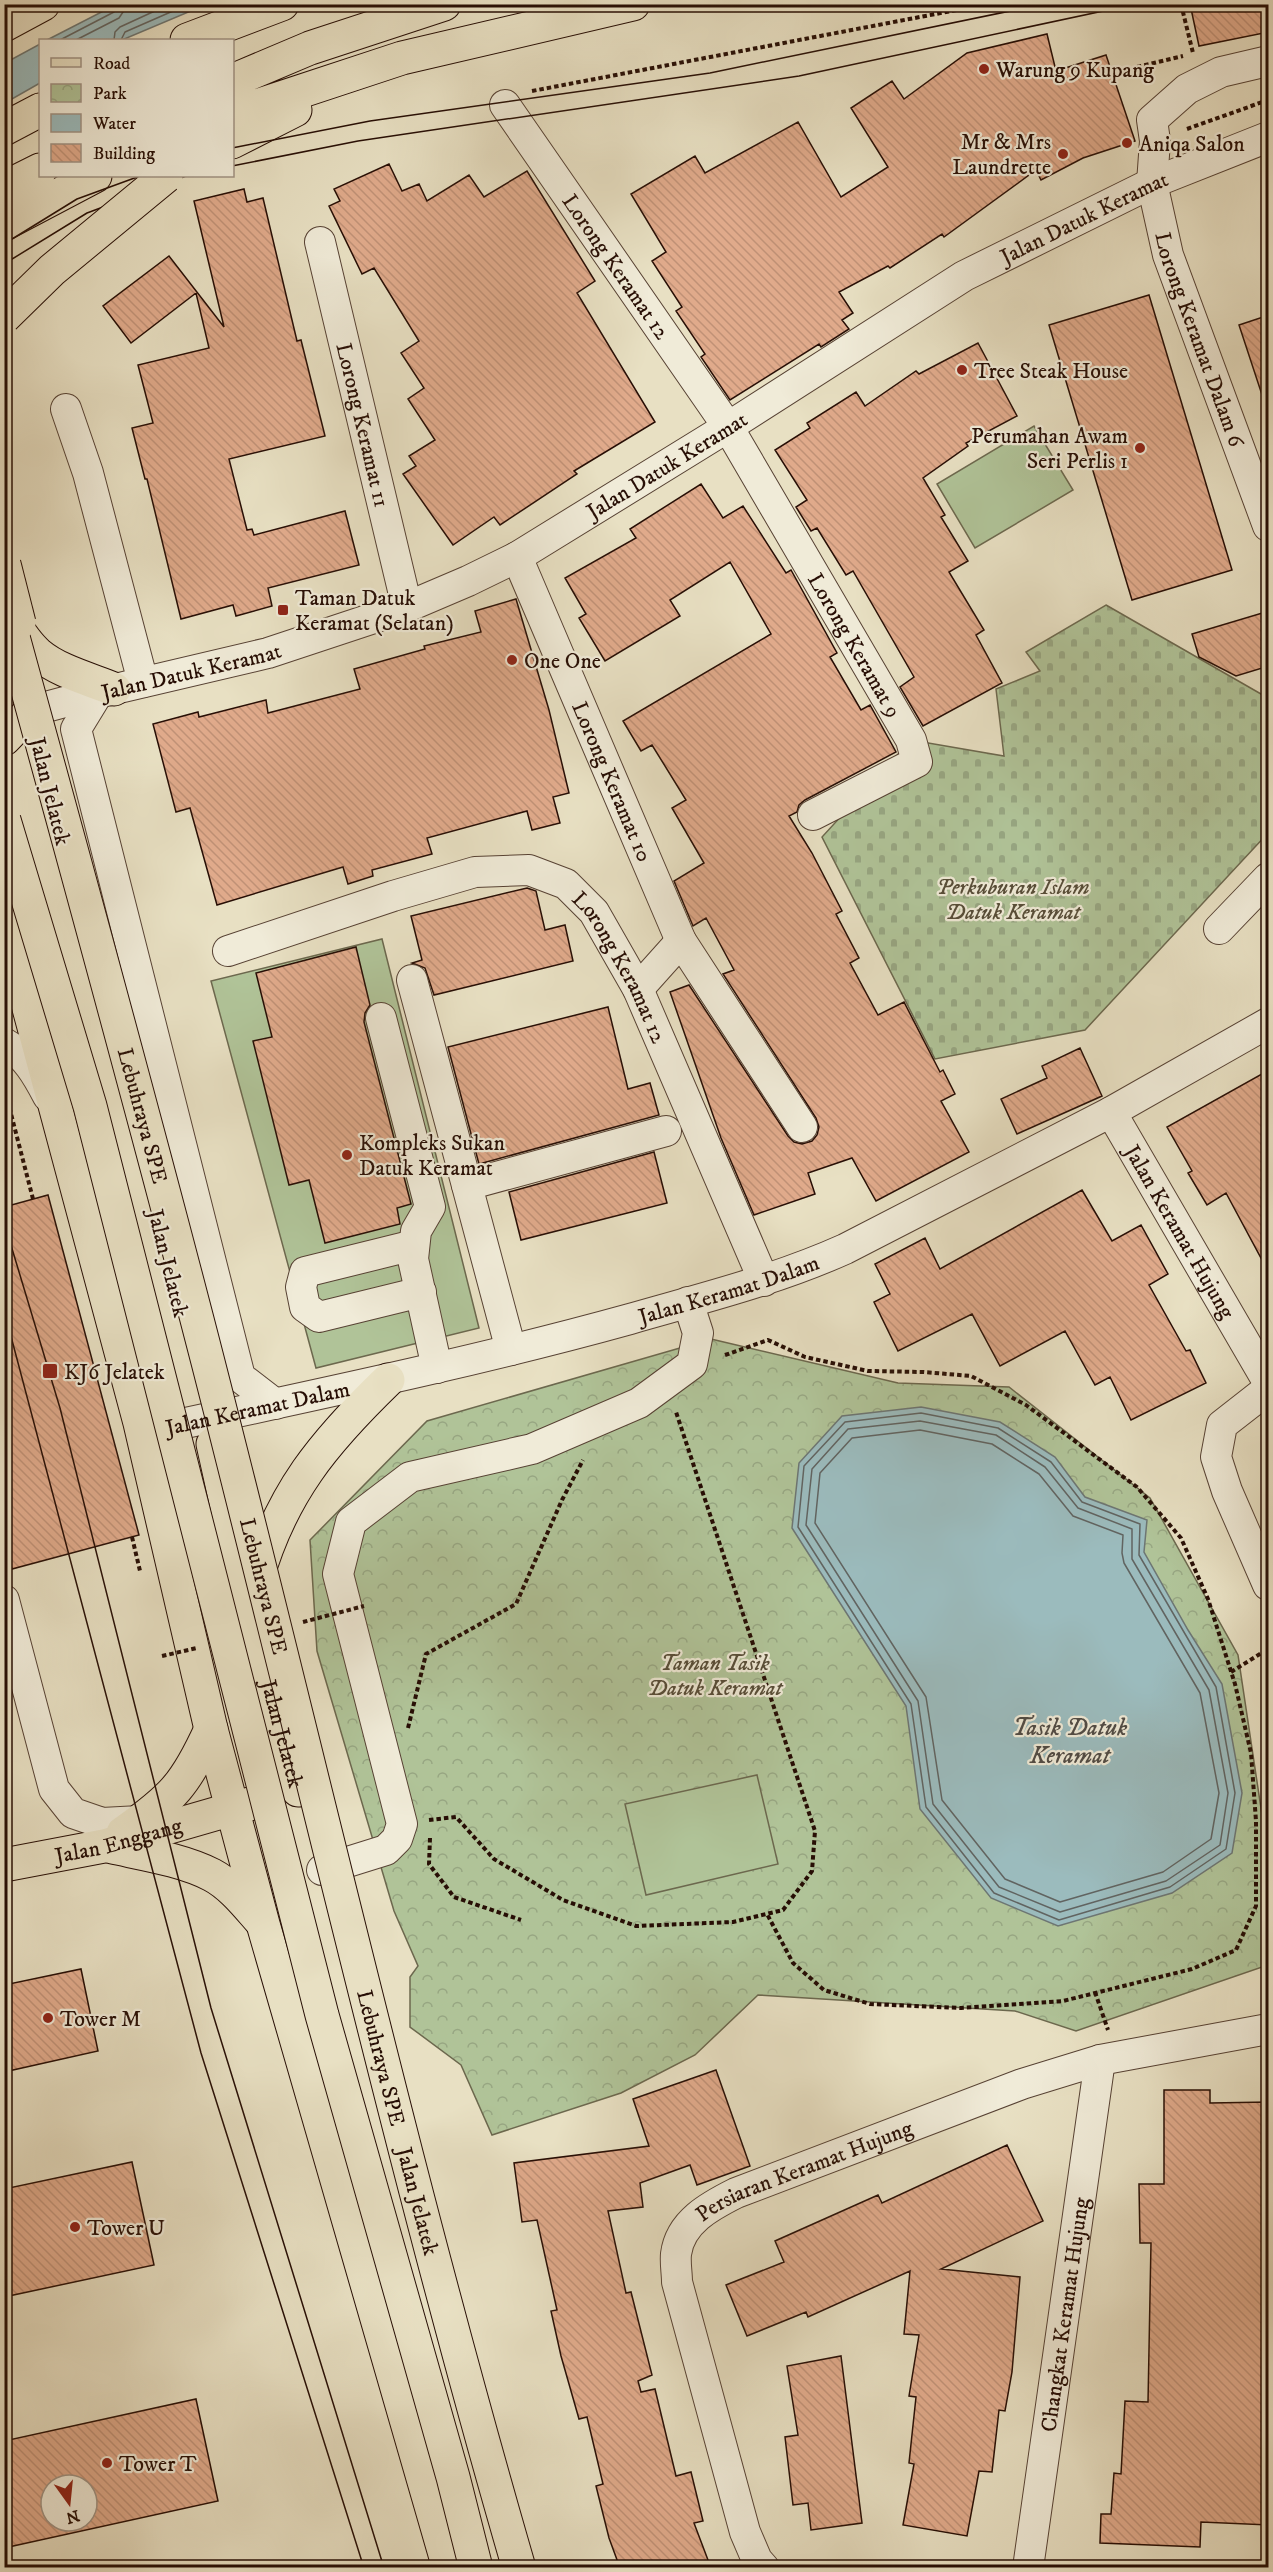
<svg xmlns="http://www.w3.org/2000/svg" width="1273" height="2572" viewBox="0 0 1273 2572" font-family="'IM FELL DW Pica',serif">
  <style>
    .cemetery { fill: url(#cemetery-stones); stroke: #6c684e; stroke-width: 1.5 }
    .park { fill: url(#park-crowns); stroke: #6c684e; stroke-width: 1.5 }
    .garden { fill: #b0c398; stroke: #6c684e; stroke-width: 1.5 }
    .water { fill: #9bbbbd; stroke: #6d7673; stroke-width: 1.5 }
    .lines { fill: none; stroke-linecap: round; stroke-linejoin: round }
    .shore { stroke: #616461; stroke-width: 1.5 }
    .building { fill: url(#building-back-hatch); stroke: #270e05; stroke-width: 1.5; fill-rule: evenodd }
    .minor-casing { stroke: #574234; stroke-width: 32 }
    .major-casing { stroke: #270e05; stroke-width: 35 }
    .highway-casing { stroke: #270e05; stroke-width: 35 }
    .path { stroke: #270e05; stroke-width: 4; stroke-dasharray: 4.5 3; stroke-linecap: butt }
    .minor { stroke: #f0ebd8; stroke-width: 30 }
    .major { stroke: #e8e0c3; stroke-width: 33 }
    .highway { stroke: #e8e0c3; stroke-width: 33 }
    .tram { stroke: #270e05; stroke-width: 1.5 }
    .highway-bridge-casing { stroke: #270e05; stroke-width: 35; stroke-linecap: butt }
    .path-bridge { stroke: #270e05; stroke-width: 4; stroke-dasharray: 4.5 3; stroke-linecap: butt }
    .highway-bridge { stroke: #e8e0c3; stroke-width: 33 }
    .poi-dot { fill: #8f2418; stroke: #f0ebd8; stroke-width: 2 }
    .labels { text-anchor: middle; stroke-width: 4.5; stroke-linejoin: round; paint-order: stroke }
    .poi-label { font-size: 22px; fill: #270e05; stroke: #f0ebd8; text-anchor: start }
    .street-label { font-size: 22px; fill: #270e05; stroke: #f0ebd8 }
    .park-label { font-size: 22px; font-style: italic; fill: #574d38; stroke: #f0ebd8 }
    .water-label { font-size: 24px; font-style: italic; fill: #504b45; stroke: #f0ebd8 }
  </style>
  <defs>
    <pattern id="cemetery-stones" width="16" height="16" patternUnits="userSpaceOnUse" patternTransform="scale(1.5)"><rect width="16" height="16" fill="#b0c398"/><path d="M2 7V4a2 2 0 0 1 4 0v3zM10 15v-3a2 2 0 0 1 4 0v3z" fill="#97a682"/></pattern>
    <pattern id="park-crowns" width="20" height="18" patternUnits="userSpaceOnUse" patternTransform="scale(1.5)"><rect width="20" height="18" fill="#b0c398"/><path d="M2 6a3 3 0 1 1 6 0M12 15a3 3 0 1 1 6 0" fill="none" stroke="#97a682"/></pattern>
    <pattern id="building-back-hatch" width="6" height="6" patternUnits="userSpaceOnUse" patternTransform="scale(1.5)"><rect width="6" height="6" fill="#e0aa8b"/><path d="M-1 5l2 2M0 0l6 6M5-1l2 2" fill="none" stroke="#c09176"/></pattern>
  </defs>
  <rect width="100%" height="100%" fill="#e8e0c3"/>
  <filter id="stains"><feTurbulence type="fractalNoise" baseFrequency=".00333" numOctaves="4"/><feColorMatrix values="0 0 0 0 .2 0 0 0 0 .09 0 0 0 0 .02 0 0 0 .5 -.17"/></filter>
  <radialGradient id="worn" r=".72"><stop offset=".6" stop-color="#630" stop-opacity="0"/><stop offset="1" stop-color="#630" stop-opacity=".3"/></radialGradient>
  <path class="cemetery" d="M1106 605 1268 698V833L1085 1030 935 1059 822 837 911 740 1004 756 996 689 1040 671 1026 652Z"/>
  <path class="park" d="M711 1339 898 1383 1009 1387 1150 1498 1238 1655 1268 1855V1965L1076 2031 1015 2011 758 1995 695 2055 621 2093 492 2135 461 2065 410 2027V1977L418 1966 394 1911 317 1651 310 1540 427 1421Z"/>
  <path class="garden" d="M1034 426 1073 490 975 548 937 484Z
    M382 939 479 1328 316 1368 211 981Z
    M757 1775 778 1864 646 1895 625 1804Z"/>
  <path class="water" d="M117 4H205V5L122 40H47Z
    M40 44V83L5 103V63Z
    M921 1407 1000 1422 1055 1457 1085 1497 1147 1520 1144 1552 1188 1630 1222 1684 1242 1793 1232 1853 1172 1893 1058 1926 991 1898 920 1809 906 1706 792 1528 799 1463 842 1416Z"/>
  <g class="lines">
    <path class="shore" d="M60 40 114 12 117 4
      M76 40 119 18 123 12 125 4
      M114 40 115 32 120 27 170 4
      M121 40 125 32 189 4
      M921 1413 998 1428 1051 1462 1082 1502 1140 1524 1139 1555 1216 1687 1235 1793 1226 1849 1170 1887 1059 1920 994 1893 926 1807 911 1704 798 1527 804 1466 845 1422Z
      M920 1421 996 1435 1045 1467 1078 1508 1132 1529V1559L1209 1690 1228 1793 1220 1845 1166 1881 1060 1912 999 1887 933 1804 918 1701 806 1525 812 1469 848 1429Z
      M920 1430 992 1444 1039 1474 1073 1516 1123 1535 1122 1553 1124 1563 1200 1693 1219 1793 1211 1839 1163 1872 1060 1902 1005 1879 942 1800 926 1697 815 1523 820 1473 852 1438Z"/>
  </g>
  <path class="building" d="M1190 4H1269V32L1199 46Z
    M1047 34 1056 71 1106 55 1135 141 1083 158 1041 180 1036 170 944 237 942 234 890 268 888 266 839 292 853 313 842 320 849 329 821 347 819 344 730 400 701 357 705 354 676 311 682 307 652 261 666 252 631 194 695 156 705 173 798 122 841 197 888 167 851 108 892 81 904 99 967 53Z
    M389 164 402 191 419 184 427 201 469 175 484 197 527 171 595 281 577 293 655 422 574 471 577 474 500 525 494 517 453 545 403 474 416 466 409 456 435 440 408 399 424 388 401 353 419 341 374 268 362 274 329 206 340 201 334 189Z
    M244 189 247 202 263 198 297 341 301 340 325 436 229 459 247 530 252 529 254 535 345 511 359 565 268 588 272 606 236 616 233 605 181 619 147 479H145L132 428 153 423 138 365 209 348 196 293 131 343 103 306 169 256 224 327 194 201Z
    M1149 295 1232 570 1132 600 1049 325Z
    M1269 315V400L1264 401 1239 325Z
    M978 343 1017 416 966 443 968 446 923 478 945 515 941 517 968 561 949 572 984 630 976 635 1002 683 923 726 900 687 914 677 853 571 846 575 817 528 811 531 796 507 807 500 775 450 810 428 807 423 856 392 865 406 916 371 919 374Z
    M701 484 723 518 743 506 786 573 791 570 837 653 830 657 861 710 870 705 896 752 805 800 799 805 797 812 789 816 812 853 842 911 836 914 859 958 850 963 878 1015 904 1002 940 1072 943 1070 955 1094 941 1101 969 1152 876 1201 852 1158 808 1173 815 1194 754 1215 721 1138 670 992 689 985 788 1136 794 1142 802 1144 812 1141 817 1135 819 1127 816 1118 723 974 734 970 706 918 693 926 674 881 704 863 672 808 686 800 652 745 641 751 623 721 771 634 730 562 670 600 680 616 605 661 579 618 586 614 565 578 636 538 630 529Z
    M516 599 549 710 569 793 553 797 560 823 532 830 527 811 427 838 432 854 372 870 373 876 348 884 343 867 217 905 190 808 176 812 153 724 198 712 199 717 266 700 268 713 360 689 354 669 425 649 424 646 481 632 475 611Z
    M1269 611V666L1236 676 1199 657 1192 634Z
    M527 888 536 891 545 930 565 925 573 961 434 995 425 968 412 963 422 960 411 916Z
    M356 947 370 1005 365 1013 364 1022 411 1204 397 1208 400 1224 325 1243 309 1180 289 1185 253 1041 272 1037 256 973Z
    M608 1007 628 1089 650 1083 659 1115 479 1164 448 1047Z
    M1080 1048 1102 1096 1017 1134 1001 1099 1047 1078 1042 1066Z
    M1269 1070V1273L1226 1193 1207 1205 1188 1173 1192 1171 1167 1127Z
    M654 1152 667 1203 521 1240 509 1192Z
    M1082 1190 1112 1241 1141 1225 1168 1274 1149 1285 1186 1351 1190 1350 1206 1383 1131 1420 1110 1377 1095 1385 1065 1331 1000 1366 972 1314 898 1351 874 1302 890 1294 875 1264 925 1238 940 1269Z
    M48 1195 139 1535 12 1569 4 1542V1207Z
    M81 1969 98 2051 4 2072V1985Z
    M716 2070 750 2166 697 2185 690 2165 640 2183 643 2207 608 2211 626 2293 631 2292 652 2375 638 2381 641 2392 655 2389 676 2476 691 2472 703 2521 694 2523 711 2568H620L609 2538 596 2486 603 2484 587 2417 579 2419 561 2356 551 2311 557 2310 537 2220 522 2222 514 2163 649 2146 633 2099Z
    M1164 2090H1210V2103L1269 2102V2525L1201 2522 1200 2547 1100 2543 1101 2514H1111L1114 2473 1121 2474 1125 2401 1148 2402 1151 2243H1140L1139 2184H1164Z
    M1007 2145 1043 2221 941 2269 1020 2277 1012 2372 1005 2411 999 2410 992 2472 979 2471 967 2536 903 2525 914 2464 909 2463 916 2397 909 2396 919 2335 904 2334 910 2271 808 2317 806 2312 747 2336 726 2285 784 2262 775 2241 878 2195 882 2203Z
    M132 2162 154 2265 4 2297V2189Z
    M841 2356 862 2523 811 2530 808 2503 793 2505 785 2437 798 2435 787 2366Z
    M196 2399 218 2501 4 2548V2441ZM51 2485H87V2521H51Z"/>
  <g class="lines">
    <g class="minor-casing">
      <g id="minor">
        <path id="s1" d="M1268 61 1221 72 1187 89 1152 120 1155 141 1152 183 1168 255 1268 526"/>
        <path id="s2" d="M505 105 728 427 911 740 917 762 813 815"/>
        <path id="s3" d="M320 242 407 607"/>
        <path d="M66 409 88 473 143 682"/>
        <path id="s4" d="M517 557 681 941 802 1127"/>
        <path d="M98 693 76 729 240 1377 275 1404"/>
        <path id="s5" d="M31 711 98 693 268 653 407 607 468 581 517 557 728 427 964 276 1152 183 1268 137"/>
        <path d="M1219 929 1268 878"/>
        <path id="s6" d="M228 951 393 896 475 872 529 870 566 884 594 912 638 989 764 1281"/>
        <path d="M412 980 511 1350"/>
        <path d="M638 989 681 941"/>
        <path d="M381 1018 430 1207 416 1231 413 1259 437 1368"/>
        <path d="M4 1043C26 1055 37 1075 48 1096"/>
        <path id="s7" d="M1111 1112 1268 1382"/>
        <path d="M467 1185 666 1131"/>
        <path d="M414 1245 305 1272 301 1287 305 1307 319 1317 421 1292"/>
        <path d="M1268 1389 1222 1425 1216 1457 1227 1491 1268 1585"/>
        <path id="s8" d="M149 1431C310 1396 471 1363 630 1319 703 1298 776 1280 845 1249L1111 1112 1268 1023"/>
        <path d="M4 1600 54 1789 73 1813 102 1823 140 1821"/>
        <path d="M322 1870 386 1850 397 1839 402 1824 338 1574 351 1522 410 1477 532 1449 639 1403 692 1364 698 1333 688 1302"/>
        <path id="s9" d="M764 2568 757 2560 745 2532 677 2282C677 2273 675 2263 676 2254 680 2222 710 2206 736 2193L1022 2084 1100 2060 1268 2029"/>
        <path id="s10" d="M1028 2568 1100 2060"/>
      </g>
    </g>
    <g class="major-casing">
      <g id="major">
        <path d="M7 613C16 627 25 643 38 654 58 671 89 679 114 689"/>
        <path d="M4 739 31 711"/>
        <path d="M4 915 140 1423 211 1729 263 1924 449 2568"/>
        <path id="s11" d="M213 1444 249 1606 298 1790"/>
        <path d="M256 1581C281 1493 324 1442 388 1380"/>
        <path d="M123 1833C173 1798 186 1784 211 1729"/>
        <path d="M112 1847C144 1854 183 1860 212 1875 231 1885 246 1904 260 1920"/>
        <path id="s12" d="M4 1865 104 1846 253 1803"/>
      </g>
    </g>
    <g class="highway-casing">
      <path id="highway" d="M4 25 43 4
        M187 40 282 4
        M232 81 310 48 444 4
        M232 114 402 58 633 4
        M4 129 40 110
        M232 142 295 110
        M4 192 20 180 40 170
        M4 224 95 176"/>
    </g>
    <path class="path" d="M1181 4 1193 53
      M1137 67 1183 56
      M532 91 988 4
      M1187 129 1268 100
      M4 1103 9 1106 33 1199
      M725 1355 768 1340 805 1357 868 1371 923 1372 971 1376 1026 1405 1137 1487 1181 1538 1208 1599 1235 1684 1251 1753 1256 1821V1906L1236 1950 1192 1969 1063 2001 961 2008 870 2004 824 1990 793 1963 767 1914
      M132 1537 140 1571
      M1231 1672 1268 1649
      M408 1728 426 1654 516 1604 562 1500 583 1460
      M429 1820 456 1817 494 1859 563 1900 636 1926 733 1922 783 1910 812 1871 815 1831 676 1412
      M430 1838 429 1864 454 1897 521 1920
      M1095 1992 1108 2030"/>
    <use href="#minor" class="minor"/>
    <use href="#major" class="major"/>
    <use href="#highway" class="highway"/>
    <path class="tram" d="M232 148 370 121 710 73 1044 4
      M232 166 358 141 799 76 1136 4
      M4 244 77 199 140 176
      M4 264 87 213 186 176
      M4 1222 60 1408 211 2008 384 2568
      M4 1310 201 2053 364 2568"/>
    <g class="highway-bridge-casing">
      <g id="highway-bridge">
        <path d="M4 317 52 270 166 176"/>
        <path d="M4 564 19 623"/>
        <path id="s13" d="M4 604C73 856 143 1109 208 1362 311 1764 403 2169 519 2568"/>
        <path d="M4 820 90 1106 322 2015 453 2477 476 2568"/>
      </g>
    </g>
    <path class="path-bridge" d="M303 1622 364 1606
      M162 1656 197 1648"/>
    <use href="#highway-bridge" class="highway-bridge"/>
  </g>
  <g class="poi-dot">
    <circle cx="984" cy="69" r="6"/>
    <circle cx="1127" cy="143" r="6"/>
    <circle cx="1063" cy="154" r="6"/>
    <circle cx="962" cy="370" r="6"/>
    <circle cx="1140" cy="448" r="6"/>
    <rect x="277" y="604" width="12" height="12" rx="3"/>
    <circle cx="512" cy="660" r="6"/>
    <circle cx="347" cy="1155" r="6"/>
    <rect x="42" y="1363" width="16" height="16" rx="3"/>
    <circle cx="48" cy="2018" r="6"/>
    <circle cx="75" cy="2227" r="6"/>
    <circle cx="107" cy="2463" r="6"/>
  </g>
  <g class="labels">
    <g class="poi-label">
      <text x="996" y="77">Warung 9 Kupang</text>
      <text x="1051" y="149" text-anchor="end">Mr &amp; Mrs<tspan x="1051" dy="25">Laundrette</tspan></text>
      <text x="1139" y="151">Aniqa Salon</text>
      <text x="974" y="378">Tree Steak House</text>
      <text x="1128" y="443" text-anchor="end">Perumahan Awam<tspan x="1128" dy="25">Seri Perlis 1</tspan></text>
      <text x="295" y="605">Taman Datuk<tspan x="295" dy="25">Keramat (Selatan)</tspan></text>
      <text x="524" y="668">One One</text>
      <text x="359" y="1150">Kompleks Sukan<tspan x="359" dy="25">Datuk Keramat</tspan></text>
      <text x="64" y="1379">KJ6 Jelatek</text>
      <text x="60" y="2026">Tower M</text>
      <text x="87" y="2235">Tower U</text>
      <text x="119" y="2471">Tower T</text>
    </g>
    <g class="street-label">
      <text dy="8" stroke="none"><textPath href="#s5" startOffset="1173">Jalan Datuk Keramat</textPath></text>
      <text dy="8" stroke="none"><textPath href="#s2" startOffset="196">Lorong Keramat 12</textPath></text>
      <text dy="8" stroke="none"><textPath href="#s1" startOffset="360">Lorong Keramat Dalam 6</textPath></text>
      <text dy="8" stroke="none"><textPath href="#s3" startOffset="188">Lorong Keramat 11</textPath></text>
      <text dy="8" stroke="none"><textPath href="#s5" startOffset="687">Jalan Datuk Keramat</textPath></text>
      <text dy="8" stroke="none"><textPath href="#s2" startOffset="644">Lorong Keramat 9</textPath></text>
      <text dy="8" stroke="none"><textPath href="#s5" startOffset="165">Jalan Datuk Keramat</textPath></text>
      <text dy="8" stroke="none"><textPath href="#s4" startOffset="244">Lorong Keramat 10</textPath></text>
      <text transform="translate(51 791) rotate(76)" y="8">Jalan Jelatek</text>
      <text dy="8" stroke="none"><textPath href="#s6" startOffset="453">Lorong Keramat 12</textPath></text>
      <text dy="8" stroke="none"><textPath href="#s13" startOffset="530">Lebuhraya SPE</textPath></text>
      <text dy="8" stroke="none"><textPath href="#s7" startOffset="138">Jalan Keramat Hujung</textPath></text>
      <text transform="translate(169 1263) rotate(76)" y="8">Jalan Jelatek</text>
      <text dy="8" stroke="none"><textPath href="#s8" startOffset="597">Jalan Keramat Dalam</textPath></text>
      <text dy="8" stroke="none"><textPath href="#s8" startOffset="111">Jalan Keramat Dalam</textPath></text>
      <text dy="8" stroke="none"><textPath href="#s13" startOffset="1016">Lebuhraya SPE</textPath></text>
      <text dy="8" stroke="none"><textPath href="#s11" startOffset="298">Jalan Jelatek</textPath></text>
      <text dy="8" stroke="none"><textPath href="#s12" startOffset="117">Jalan Enggang</textPath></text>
      <text dy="8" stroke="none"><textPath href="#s13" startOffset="1502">Lebuhraya SPE</textPath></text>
      <text dy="8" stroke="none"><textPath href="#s9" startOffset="489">Persiaran Keramat Hujung</textPath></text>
      <text dy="8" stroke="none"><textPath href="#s13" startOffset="1650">Jalan Jelatek</textPath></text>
      <text dy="8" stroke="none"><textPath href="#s10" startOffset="256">Changkat Keramat Hujung</textPath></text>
    </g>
    <g class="park-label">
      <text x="1013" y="894">Perkuburan Islam<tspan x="1013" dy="25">Datuk Keramat</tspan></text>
      <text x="715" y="1670">Taman Tasik<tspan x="715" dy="25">Datuk Keramat</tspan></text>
    </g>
    <g class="water-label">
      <text x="1070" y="1735">Tasik Datuk<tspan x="1070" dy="28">Keramat</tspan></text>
    </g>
  </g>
  <rect width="1273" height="2572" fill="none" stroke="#e8e0c3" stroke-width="24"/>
  <rect x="6" y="6" width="1261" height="2560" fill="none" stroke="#270e05" stroke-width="3"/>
  <rect x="12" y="12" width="1249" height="2548" fill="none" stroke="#270e05" stroke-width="1.5"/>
  <rect x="39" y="39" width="195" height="138" fill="#f0ebd8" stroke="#a09384" stroke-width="1.5"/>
  <rect x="51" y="58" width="30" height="9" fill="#e8e0c3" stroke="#a09384" stroke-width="1.5"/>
  <text x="93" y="69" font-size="18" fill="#270e05">Road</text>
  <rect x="51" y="84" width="30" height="18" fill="url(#park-crowns)" stroke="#a09384" stroke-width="1.5"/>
  <text x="93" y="99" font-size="18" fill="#270e05">Park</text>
  <rect x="51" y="114" width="30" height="18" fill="#9bbbbd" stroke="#a09384" stroke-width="1.5"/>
  <text x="93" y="129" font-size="18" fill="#270e05">Water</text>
  <rect x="51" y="144" width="30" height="18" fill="url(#building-back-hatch)" stroke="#a09384" stroke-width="1.5"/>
  <text x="93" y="159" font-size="18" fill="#270e05">Building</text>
  <g transform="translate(69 2503) rotate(165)"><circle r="28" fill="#f0ebd8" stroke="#a09384" stroke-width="1.5"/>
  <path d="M0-4.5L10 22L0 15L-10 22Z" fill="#8f2418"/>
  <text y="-9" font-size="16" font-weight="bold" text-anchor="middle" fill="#270e05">N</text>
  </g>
  <rect width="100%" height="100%" filter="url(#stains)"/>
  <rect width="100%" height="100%" fill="url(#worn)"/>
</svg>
